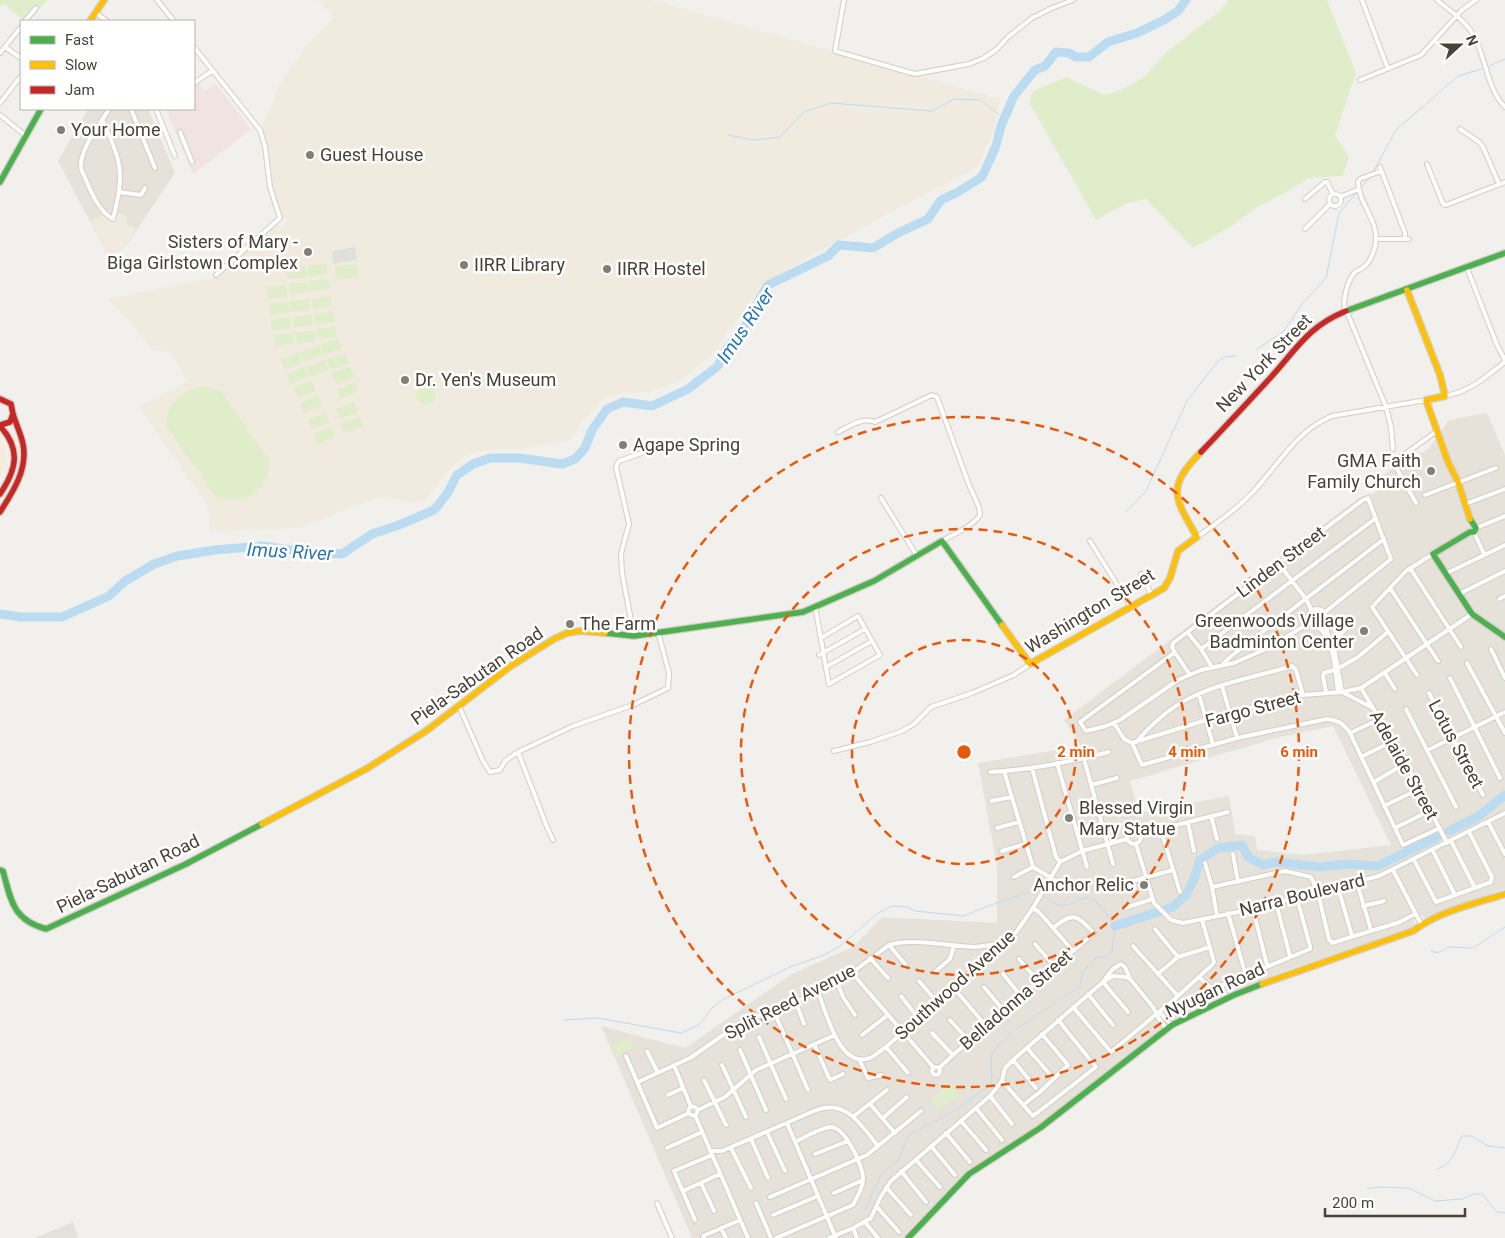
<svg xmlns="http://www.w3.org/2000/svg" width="1505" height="1238" viewBox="0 0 1505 1238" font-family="Roboto,sans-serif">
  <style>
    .residential { fill: #e6e2d9; fill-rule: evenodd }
    .commercial { fill: #f5ecde }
    .industrial { fill: #e4e0db }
    .education { fill: #f0ebde }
    .medical { fill: #f1e4e0 }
    .green { fill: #dfedcb }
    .parking { fill: #e1dfdb }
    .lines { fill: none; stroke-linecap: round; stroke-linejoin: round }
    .stream { stroke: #bbdbf1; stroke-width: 1 }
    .river { stroke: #bbdbf1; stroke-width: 9 }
    .street-casing { stroke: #d0cec9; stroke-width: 6 }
    .fast-casing { stroke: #d2cdc2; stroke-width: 8 }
    .slow-casing { stroke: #d2cdc2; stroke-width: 8 }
    .jam-casing { stroke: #d2cdc2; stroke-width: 8 }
    .street { stroke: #fdfdfc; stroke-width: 4 }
    .fast { stroke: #4caf50; stroke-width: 5.5 }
    .slow { stroke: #ffc107; stroke-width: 5.5 }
    .jam { stroke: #c62828; stroke-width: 5.5 }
    .ring { fill: none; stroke: #e8590c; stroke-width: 2.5; stroke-dasharray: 9 6 }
    .poi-dot { fill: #847f76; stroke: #fff; stroke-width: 2 }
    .labels { text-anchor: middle; stroke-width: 5; stroke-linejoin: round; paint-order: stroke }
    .poi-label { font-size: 18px; fill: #494237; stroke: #fff; text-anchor: start }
    .street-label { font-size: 18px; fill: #494237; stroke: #fff }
    .water-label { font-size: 19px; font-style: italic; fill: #2a77b1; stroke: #fff }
    .centre { fill: #e8590c; stroke: #fff; stroke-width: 2.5 }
    .ring-label { font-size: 15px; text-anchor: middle; font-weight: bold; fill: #e8590c; stroke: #fff; stroke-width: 5; stroke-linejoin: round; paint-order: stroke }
  </style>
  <rect width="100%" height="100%" fill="#f2f0ec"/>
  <path class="residential" d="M88 109H148L175 173 126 246 109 257 58 161Z
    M1487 413 1505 455V889L1424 918 1422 915 1413 920 1416 925 1413 928 1282 972 1232 992 1171 1021 1018 1141 967 1173 903 1238H692L601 1026 685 1048 792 974 853 947 882 917 997 923V866L978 763 1081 746 1064 720 1359 498 1376 492 1372 484 1394 467 1400 469 1429 448 1449 420ZM1333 726 1391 845 1304 855 1257 850 1255 836 1235 834 1229 796 1139 813 1130 781 1280 737Z"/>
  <path class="commercial" d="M0 439 6 448V458L4 471 0 476Z"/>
  <path class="industrial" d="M73 1222 78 1238H35Z"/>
  <path class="education" d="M317 0H651L1000 99 993 133 978 166 839 240 766 282 710 356 681 380 651 392 621 393 603 399 583 421 570 440 519 449H492L467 454 451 468 424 501 410 502 382 497 375 498 300 528 211 531 207 505 139 407 188 382 170 353 152 349 131 323 108 299 216 277 276 224 281 226 285 224 287 219 282 216 273 187 268 146 262 128 280 83 305 47 334 17Z
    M116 213 127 216V224L136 229 126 246 109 257 91 221 103 215 113 220Z"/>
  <path class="medical" d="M199 83 204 91 216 84 251 129 193 174 166 109H194V87Z"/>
  <path class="green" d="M0 0H47L40 8 35 4 23 20 3 3 0 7Z
    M1228 0H1327L1356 73 1335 136 1349 157 1343 176 1309 178 1285 193 1254 209 1230 227 1193 248 1146 199 1127 203 1096 220 1029 102 1033 91 1066 77 1105 95 1121 90 1144 77 1168 51 1221 10Z
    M326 263 327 274 308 277 307 266Z
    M357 264 359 277 336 280 335 267Z
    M305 266 307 277 288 279 286 269Z
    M328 279 330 289 311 292 309 281Z
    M308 282 309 292 290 295 289 284Z
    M286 285 287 296 268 299 266 288Z
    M331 296 332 307 313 310 312 299Z
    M309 299 310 310 291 312 290 301Z
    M288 302 290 312 271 315 269 304Z
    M333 311 335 322 316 324 314 314Z
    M312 314 313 325 294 327 293 317Z
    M290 317 291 328 272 330 271 320Z
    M335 326 337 337 318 339 316 329Z
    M314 330 316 341 297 343 295 333Z
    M293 333 294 343 275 346 274 335Z
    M338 338 342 348 324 355 320 345Z
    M319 345 322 355 304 362 301 352Z
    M299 352 302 363 284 369 281 359Z
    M345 353 348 363 331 370 327 360Z
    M325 360 328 370 310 377 307 367Z
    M305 367 308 377 290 384 287 374Z
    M350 367 354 377 336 384 332 373Z
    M312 381 316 391 298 398 294 388Z
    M355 382 358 392 340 399 337 389Z
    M416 395a10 10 0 1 1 20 0a10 10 0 1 1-20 0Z
    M205 386 221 391 270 462C267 493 244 505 215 496L166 425C167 402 183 389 205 386Z
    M318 396 322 406 304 413 300 403Z
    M354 402 358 412 340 419 336 409Z
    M326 413 330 423 312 429 308 419Z
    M359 417 363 427 345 433 341 423Z
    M331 427 335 437 317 444 313 434Z
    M629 1038 634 1048 615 1056 611 1046Z
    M952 1085 959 1097 937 1109 931 1098Z"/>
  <path class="parking" d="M355 247 357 260 333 263 332 251Z"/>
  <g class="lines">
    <path class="stream" d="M728 135 753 140 780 137 804 112 831 103 932 111 954 99 980 100 1004 118
      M1373 172 1396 130 1458 76 1485 68 1505 59
      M1361 188 1370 177
      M1256 350 1284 331 1302 304 1326 278 1339 213 1358 191
      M1126 512 1146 491 1187 401 1218 361 1225 357 1236 356
      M1431 951C1439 954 1442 952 1448 947L1473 948 1505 927
      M564 1020 598 1018 681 1033 699 1025 713 1007 722 1000 790 967 824 955 840 946 878 913 892 906 908 907 915 911 964 916 991 905 1029 892C1042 892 1047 900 1058 905 1070 909 1084 891 1095 901 1103 907 1109 918 1115 926L1112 952 1106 957H1097L1082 972 1080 986C1061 1002 995 1035 991 1058 990 1066 992 1074 992 1082L960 1108 909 1135 904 1145 899 1160 890 1166 880 1177 865 1209
      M1437 1169C1455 1162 1454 1151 1462 1136H1471L1488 1146 1505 1148
      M1367 1189 1377 1187 1409 1188 1435 1201 1462 1199 1474 1194H1482L1497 1212 1505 1213"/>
    <path class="river" d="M0 614 21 617H62L109 596 125 581 154 564 177 556 215 550 262 546 304 552 342 554 372 534 399 525 434 510 447 494 457 475 473 464 490 458H519L562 464 575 459 585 448 592 430 607 409 623 402 652 406 688 389 718 366 727 348 750 320 760 298 768 285 828 256 839 245 873 248 898 233 928 219 941 200 958 192 982 177 996 146 1001 126 1014 96 1035 70 1045 66 1056 52 1069 53 1076 57H1089L1108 42 1137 33 1164 20 1178 11 1186 0
      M1449 831 1479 816 1505 795
      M1115 926 1173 907 1186 895 1194 879 1200 860 1218 848 1242 845 1248 857 1263 865 1275 862 1320 867 1346 864 1378 866 1437 837"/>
    <g class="street-casing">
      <path id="street" d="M157 0 174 21
        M844 0 835 51 915 74 969 64 984 58 997 49 1008 37 1032 18 1052 8 1073 0
        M1362 0 1388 69
        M1437 0C1450 11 1466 21 1474 36 1486 58 1487 89 1505 107
        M96 13 107 21
        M25 21 36 8
        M5 47 21 58
        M194 47 260 130 265 146 270 187 280 218 216 275
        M0 53 21 27
        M1360 80 1421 55 1462 10 1476 0
        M194 83 212 71
        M0 103 21 76
        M131 109 155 168
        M156 109 175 156
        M0 115 26 136
        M102 119C122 164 125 171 113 219 96 210 89 185 81 169 79 149 100 125 109 109
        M1460 129 1479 142 1483 147 1499 184
        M180 132 192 162
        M1427 164 1443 204 1446 205 1505 182
        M1380 167 1405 233V239
        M1381 171 1360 179 1358 182C1358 202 1378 220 1376 241 1375 250 1371 260 1365 266 1362 269 1358 270 1355 272 1348 280 1344 295 1344 305L1386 407 1391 427 1393 449
        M119 192 141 195 145 188
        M1329 200a6 6 0 1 1 12 0a6 6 0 1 1-12 0Z
        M1340 197 1359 189
        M1305 199 1325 182H1327L1333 194
        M1305 229 1330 204
        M1376 239H1409
        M1467 268 1497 345 1505 360
        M1445 396C1471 391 1484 378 1505 362
        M838 432C850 426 862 417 875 422L932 395 937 397 969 485 979 507 980 515C972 527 955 533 942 541
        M1425 495 1496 468
        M881 498 917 556
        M1416 503 1398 471 1396 463 1398 459 1437 431
        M1465 504 1505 489
        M1476 528 1505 516
        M1474 532 1484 554
        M1197 537C1216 524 1233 512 1249 496 1276 469 1295 431 1332 416L1426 400
        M1090 541 1131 607
        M1279 564 1306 599 1312 611
        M1410 568 1461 647
        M1141 574 1152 596
        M1445 574 1505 545
        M1390 588 1438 661
        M1459 594 1505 571
        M1499 599 1505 596
        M815 607C820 632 824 658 829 684L880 655 858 616 821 638
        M1308 618a9 9 0 1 1 18 0a9 9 0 1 1-18 0Z
        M1324 623 1335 653 1342 692
        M1318 627C1335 640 1335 672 1338 692
        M1188 633 1201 649 1212 667
        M634 636 622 573 621 554 629 524 616 467 619 461 659 447
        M1332 642 1348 627
        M1201 649 1376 518
        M1491 649 1505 678
        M1174 653 1080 722 1086 731 1106 726 1120 720 1178 680 1201 670 1234 663 1268 648 1309 623
        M819 655 865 629
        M1467 663 1505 733
        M1223 664 1230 657 1384 539
        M826 667 872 641
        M1384 672 1395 689
        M1190 675 1172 648 1173 643 1363 500 1368 498 1391 559 1324 613
        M1417 675 1372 607 1406 571 1433 554
        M1450 678 1500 778
        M1222 686 1237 738
        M1361 688 1406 763 1447 843
        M1326 692 1323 677 1324 673 1337 669 1358 657 1388 632
        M1342 692 1361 688 1472 614
        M1429 693 1483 795
        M1199 694 1213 745
        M459 706 483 761 490 772 500 770 505 761 518 752
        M1406 709 1456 807
        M1114 723 1124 739 1132 743 1142 765 1237 738 1327 719C1340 721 1343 723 1350 733L1403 845 1440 828
        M1350 733 1380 719
        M1137 741C1151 725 1168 709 1188 699 1218 683 1259 676 1292 666L1296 670 1303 695
        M1132 743 1229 713 1303 695 1342 692 1373 708
        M1428 750 1505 712
        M834 751 870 742 902 731 914 724 931 707 972 693 1014 675 1030 664
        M1361 757 1393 741
        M1084 759 1113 864
        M1057 763 1087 867
        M1032 768 1056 857 1060 862
        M1004 771 1033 867 1071 890
        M990 772C1030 770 1070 762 1109 752
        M1374 782 1406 763
        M1091 785 1117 778
        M991 801 1012 797
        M1384 806 1419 789
        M1098 809 1118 805 1125 815
        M1211 816 1217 839
        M1488 822 1505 854
        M1188 823 1194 851
        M997 828 1019 822
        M1395 828 1429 811
        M1127 837a7 7 0 1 1 14 0a7 7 0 1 1-14 0Z
        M1161 830 1180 892
        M1141 834 1228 812
        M553 840 547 827 518 752 573 726 633 705 668 688 669 673 658 632
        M1451 841 1475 888
        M1136 844 1154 903 1171 920 1183 923 1253 909 1379 876 1505 813
        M1002 851 1025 844
        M1433 851 1455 895
        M1233 854 1238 882
        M1414 860 1436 902 1491 882 1492 877 1469 832
        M1205 863 1212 887 1217 916
        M1393 870 1421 924
        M1014 877 1033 867
        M1357 883 1371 930
        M1212 887 1285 871 1311 877 1318 893 1329 939 1332 943 1400 922 1415 914
        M1338 887 1352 936
        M1104 889 1173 870
        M1276 903 1290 956
        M1363 906 1384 901
        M1033 908 1039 912 1073 951
        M1125 908 1152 899
        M1253 909 1267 965
        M1228 913 1246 976
        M1155 929 1178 957
        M1035 944 1055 967
        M889 945 905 964
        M1133 946 1178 996
        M870 958 888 978
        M1019 959 1038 981
        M936 971 950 959 954 945
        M852 973 934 1068
        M1159 973 1178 957 1210 947
        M1003 974 1021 996
        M1200 978 1210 987H1218L1310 949V946L1297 898
        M1104 980 1113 969 1121 964 1125 967 1130 979 1153 1007 1159 1019 1167 1029
        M919 981 937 1002
        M837 982 843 997 855 1015
        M1103 982 1128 1012
        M953 987 986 1026
        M984 987 1004 1011
        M818 992C826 1011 839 1070 870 1058 875 1056 881 1050 886 1047L1017 931 1033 908 1060 862 1082 851 1127 839
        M1088 994 1113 1025
        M901 996 918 1018
        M795 1000 804 1024
        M1073 1007 1111 1052 1178 996 1212 965 1214 962 1202 920
        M773 1009 808 1090
        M1159 1012 1172 1025
        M950 1020 969 1041
        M932 1033 953 1055
        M862 1035 888 1015
        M759 1037 786 1099
        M814 1044 830 1080 843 1074
        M886 1047 908 1073
        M1027 1048 1054 1079
        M740 1050 766 1110
        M647 1051 658 1073
        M626 1056 657 1128 689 1113
        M859 1059 868 1078 882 1075
        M1013 1060 1036 1088
        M674 1065 691 1107
        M722 1065 746 1117
        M932 1071a4 4 0 1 1 8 0a4 4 0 1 1-8 0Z
        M939 1068 953 1055 1094 933C1076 915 1074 911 1053 928
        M704 1080 726 1125
        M1002 1081 1033 1116 1096 1067 1058 1020
        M638 1082 690 1058 739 1024 818 992 845 978 889 945C912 937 950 947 975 947 985 946 996 944 1006 942
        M668 1095 683 1088
        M990 1096 1012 1124
        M870 1104 895 1133
        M1023 1105 1040 1092 1068 1065 1042 1034
        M688.5 1111a4.5 4.5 0 1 1 9 0a4.5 4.5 0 1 1-9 0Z
        M976 1108 1002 1140
        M698 1110 725 1097 756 1070 835 1035
        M695 1115 748 1238
        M854 1116 887 1090
        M883 1118 907 1097
        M961 1121 986 1150
        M787 1123 836 1238
        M767 1132 785 1171
        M946 1133 970 1162
        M751 1139 768 1178
        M931 1146 955 1175
        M667 1148 702 1132
        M731 1148 751 1188
        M710 1151H722L814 1111C846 1098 860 1124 878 1146
        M815 1154 848 1141
        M916 1160 940 1187
        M901 1171 926 1202
        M701 1183 714 1211
        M886 1187 911 1215
        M683 1191 720 1174
        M834 1193 863 1180
        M770 1197 867 1155 921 1111
        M657 1203 672 1238
        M756 1203 771 1238
        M877 1207 899 1232
        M773 1215 818 1196
        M695 1220 674 1171 712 1155
        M865 1222 878 1238
        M721 1228 726 1238
        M853 1228 857 1238
        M704 1238 703 1236 740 1220
        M776 1238 853 1205C857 1198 862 1189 863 1180 864 1167 845 1127 831 1127 820 1128 805 1137 795 1142
        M829 1238 853 1228 871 1218 880 1198 891 1181 990 1096 1002 1081 1005 1068 1013 1060 1103 982 1113 976 1126 977 1130 979"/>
    </g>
    <g class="fast-casing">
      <path id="fast" d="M0 182 41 109
        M1346 311 1505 253
        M1470 519 1476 528 1474 532H1470L1433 554 1472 614 1505 637
        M605 633 634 636 803 612 874 581 942 541 1002 625
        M0 870 3 871C11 901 13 920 46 929L186 864 262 824
        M908 1238 969 1174 1040 1128 1172 1025 1234 995 1262 984"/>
    </g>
    <g class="slow-casing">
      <path id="slow" d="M90 21 104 0
        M1407 290 1440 375 1445 396 1426 400 1448 462 1458 482 1470 519
        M1002 625 1030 664 1164 588 1170 578 1178 551 1197 537C1174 497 1166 488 1201 452
        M262 824 366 769 426 731 511 666 554 639 567 633 580 631 605 633
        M1262 984 1413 931C1440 911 1474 904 1505 894"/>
    </g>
    <g class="jam-casing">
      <path id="jam" d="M0 399 11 404 13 414 10 422 0 425
        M0 426C21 449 17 469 0 494
        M1201 452C1225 427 1249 401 1272 376 1297 348 1309 326 1346 311
        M0 512C13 492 28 469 23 444 21 434 16 424 13 414"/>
    </g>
    <use href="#street" class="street"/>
    <use href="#fast" class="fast"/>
    <use href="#slow" class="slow"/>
    <use href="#jam" class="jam"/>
  </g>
  <g class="ring">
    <circle cx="964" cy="752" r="112"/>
    <circle cx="964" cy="752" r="223"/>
    <circle cx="964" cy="752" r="335"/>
  </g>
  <g class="poi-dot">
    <circle cx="61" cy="130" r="5"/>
    <circle cx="310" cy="155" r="5"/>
    <circle cx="308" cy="252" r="5"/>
    <circle cx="464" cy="265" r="5"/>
    <circle cx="607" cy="269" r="5"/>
    <circle cx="405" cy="380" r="5"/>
    <circle cx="623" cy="445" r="5"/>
    <circle cx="1431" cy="471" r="5"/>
    <circle cx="570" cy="624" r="5"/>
    <circle cx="1364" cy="631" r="5"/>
    <circle cx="1069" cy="818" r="5"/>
    <circle cx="1144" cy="885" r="5"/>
  </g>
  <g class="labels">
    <g class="poi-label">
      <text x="71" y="136">Your Home</text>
      <text x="320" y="161">Guest House</text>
      <text x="298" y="248" text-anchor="end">Sisters of Mary -<tspan x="298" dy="21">Biga Girlstown Complex</tspan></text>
      <text x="474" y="271">IIRR Library</text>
      <text x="617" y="275">IIRR Hostel</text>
      <text x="415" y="386">Dr. Yen's Museum</text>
      <text x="633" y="451">Agape Spring</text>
      <text x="1421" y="467" text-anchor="end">GMA Faith<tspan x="1421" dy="21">Family Church</tspan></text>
      <text x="1354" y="627" text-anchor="end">Greenwoods Village<tspan x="1354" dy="21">Badminton Center</tspan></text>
      <text x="580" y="630">The Farm</text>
      <text x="1079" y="814">Blessed Virgin<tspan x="1079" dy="21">Mary Statue</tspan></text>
      <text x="1134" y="891" text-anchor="end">Anchor Relic</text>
    </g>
    <g class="street-label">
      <text transform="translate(1264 363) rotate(-46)" y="6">New York Street</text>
      <text transform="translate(1281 562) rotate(-37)" y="6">Linden Street</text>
      <text transform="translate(1090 611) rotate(-31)" y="6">Washington Street</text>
      <text transform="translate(477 676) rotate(-35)" y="6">Piela-Sabutan Road</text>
      <text transform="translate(1253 709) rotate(-15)" y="6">Fargo Street</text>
      <text transform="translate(1456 744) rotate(62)" y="6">Lotus Street</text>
      <text transform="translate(1404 765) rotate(61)" y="6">Adelaide Street</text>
      <text transform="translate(128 874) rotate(-26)" y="6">Piela-Sabutan Road</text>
      <text transform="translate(1302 895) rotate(-14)" y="6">Narra Boulevard</text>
      <text transform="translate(955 985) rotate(-42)" y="6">Southwood Avenue</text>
      <text transform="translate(1215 990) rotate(-25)" y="6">Nyugan Road</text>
      <text transform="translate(1016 1000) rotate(-41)" y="6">Belladonna Street</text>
      <text transform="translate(790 1002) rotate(-27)" y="6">Split Reed Avenue</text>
    </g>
    <g class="water-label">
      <text transform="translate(745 325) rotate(-56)" y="7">Imus River</text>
      <text transform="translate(290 551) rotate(3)" y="7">Imus River</text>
    </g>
  </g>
  <circle cx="964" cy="752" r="8" class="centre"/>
  <g class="ring-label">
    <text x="1076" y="757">2 min</text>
    <text x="1187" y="757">4 min</text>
    <text x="1299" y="757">6 min</text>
  </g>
  <rect x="20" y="20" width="175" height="90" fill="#ffffff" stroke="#b6b3af"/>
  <rect x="30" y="36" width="25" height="8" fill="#4caf50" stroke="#b6b3af"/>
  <text x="65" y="45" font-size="15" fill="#494237">Fast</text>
  <rect x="30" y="61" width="25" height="8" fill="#ffc107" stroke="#b6b3af"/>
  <text x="65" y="70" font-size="15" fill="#494237">Slow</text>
  <rect x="30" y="86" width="25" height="8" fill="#c62828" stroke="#b6b3af"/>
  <text x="65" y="95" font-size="15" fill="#494237">Jam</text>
  <g transform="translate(1460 45) rotate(69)" stroke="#ffffff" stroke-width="4" paint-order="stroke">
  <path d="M0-4L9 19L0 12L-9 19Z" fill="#494237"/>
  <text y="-8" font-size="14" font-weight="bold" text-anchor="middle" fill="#494237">N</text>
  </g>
  <path d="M1325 1208v8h140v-8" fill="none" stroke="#494237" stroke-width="2.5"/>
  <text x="1332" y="1208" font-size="15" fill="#494237" stroke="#ffffff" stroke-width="4" paint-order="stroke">200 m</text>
</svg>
